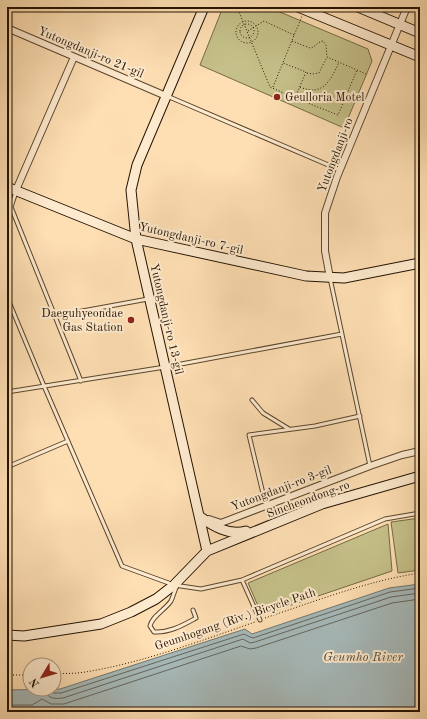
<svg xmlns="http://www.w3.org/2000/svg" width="427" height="719" viewBox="0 0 427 719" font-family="'Old Standard TT',serif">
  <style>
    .green { fill: #c5c089; stroke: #746a46 }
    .water { fill: #a6b9b9; stroke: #727770 }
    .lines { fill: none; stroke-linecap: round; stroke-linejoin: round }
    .shore { stroke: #64665e; stroke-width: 1 }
    .lane-casing { stroke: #5a462e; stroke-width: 5 }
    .street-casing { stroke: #5a462e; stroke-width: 8 }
    .secondary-casing { stroke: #231302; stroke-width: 11 }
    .path { stroke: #231302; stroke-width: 1; stroke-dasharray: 1 2; stroke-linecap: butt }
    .lane { stroke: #feeace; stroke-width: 3 }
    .street { stroke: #feeace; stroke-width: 6 }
    .secondary { stroke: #feeace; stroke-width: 9 }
    .poi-dot { fill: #8f2418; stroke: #feeace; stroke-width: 1.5 }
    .labels { text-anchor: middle; stroke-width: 4; stroke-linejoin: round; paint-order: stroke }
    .street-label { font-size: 12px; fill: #231302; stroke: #feeace }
    .poi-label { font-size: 12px; fill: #231302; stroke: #feeace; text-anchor: start }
    .water-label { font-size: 13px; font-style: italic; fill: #514d42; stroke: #feeace }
  </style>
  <rect width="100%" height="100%" fill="#fedfb3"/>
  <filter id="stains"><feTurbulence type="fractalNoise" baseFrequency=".005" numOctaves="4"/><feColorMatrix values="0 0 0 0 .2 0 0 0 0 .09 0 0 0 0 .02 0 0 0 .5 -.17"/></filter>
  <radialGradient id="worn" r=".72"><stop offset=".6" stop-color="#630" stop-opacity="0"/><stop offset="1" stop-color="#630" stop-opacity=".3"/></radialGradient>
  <path class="green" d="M223 7H268L368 49 372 61 344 128 200 65Z
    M420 518V570L398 573 391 522Z
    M388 524 392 571 262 615 248 583Z"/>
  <path class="water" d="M420 584V712H7V690L60 689 245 629 252 634 389 588Z"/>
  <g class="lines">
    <path class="shore" d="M45 689C47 699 54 699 63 698L243 639 250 643 255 642 391 597 420 593
      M50 689 53 693H61L244 634 250 637 253 638 390 592 420 588
      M7 705H32L42 699 51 704H64L241 646 250 649 256 648 392 603 420 599"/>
    <g class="lane-casing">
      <path id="lane" d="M167 96 340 170
        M16 192 11 207 81 381
        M330 278 370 466
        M7 297 44 386 122 566 174 585 201 589 242 580 260 620
        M55 316 148 299
        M7 392 165 367 342 334
        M252 400 263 413 289 429
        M7 467 68 441
        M266 506 249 435 315 426 360 416
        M242 580 385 519 420 513
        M175 587 176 588C174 592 173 597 171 601 165 610 152 616 150 626L154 632C170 633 183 625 196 618L193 610"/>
    </g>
    <g class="street-casing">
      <path id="street" d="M7 8 8 7
        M7 28 166 96
        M16 190 74 57
        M330 278 325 251V213L337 177 407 7
        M209 519 221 523 370 466 402 455 420 451"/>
    </g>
    <g class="secondary-casing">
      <path id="secondary" d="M204 7 137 165 131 190 136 239 207 551
        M298 7 420 57
        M358 7 420 33
        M7 187 136 239 306 276 344 278 420 263
        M199 516C213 526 229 536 246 531
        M7 635 24 636 101 624 131 612 156 599 174 585 207 551 322 504 420 476"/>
    </g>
    <path class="path" d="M237 7 270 87 295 98 306 72 283 63
      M236 32a11 11 0 1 1 22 0a11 11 0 1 1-22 0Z
      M240 31a7 7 0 1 1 14 0a7 7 0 1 1-14 0Z
      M248 31 264 21 294 35
      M292 41 310 48C316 47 317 42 323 41L326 45 327 57 366 74
      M307 73 312 74 319 73 327 57
      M273 87 302 16
      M300 87C323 97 331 80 339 62
      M295 98 338 115 357 70
      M265 618C316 601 367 581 420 573
      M54 674C64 673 75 674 85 672 142 663 200 641 255 622
      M7 675H30"/>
    <use href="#lane" class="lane"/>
    <use href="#street" class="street"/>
    <use href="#secondary" class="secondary"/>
  </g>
  <g class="poi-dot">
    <circle cx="277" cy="97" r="4"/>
    <circle cx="131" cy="320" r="4"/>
  </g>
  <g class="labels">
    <g class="street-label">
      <text transform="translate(91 52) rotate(23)" y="4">Yutongdanji-ro 21-gil</text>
      <text transform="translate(335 155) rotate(-69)" y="4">Yutongdanji-ro</text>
      <text transform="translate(191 238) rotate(13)" y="4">Yutongdanji-ro 7-gil</text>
      <text transform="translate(167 319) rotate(77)" y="4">Yutongdanji-ro 13-gil</text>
      <text transform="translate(281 488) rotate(-21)" y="4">Yutongdanji-ro 3-gil</text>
      <text transform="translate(308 499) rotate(-20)" y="4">Sincheondong-ro</text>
      <text transform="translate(235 619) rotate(-19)" y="4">Geumhogang (Riv.) Bicycle Path</text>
    </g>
    <g class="poi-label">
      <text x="285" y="101">Geulloria Motel</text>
      <text x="123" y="317" text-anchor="end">Daeguhyeondae<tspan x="123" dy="14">Gas Station</tspan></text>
    </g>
    <g class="water-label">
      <text x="363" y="661">Geumho River</text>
    </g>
  </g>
  <rect width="427" height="719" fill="none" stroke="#fedfb3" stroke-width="24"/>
  <rect x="8" y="8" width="411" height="703" fill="none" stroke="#231302" stroke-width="2"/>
  <rect x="12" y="12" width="403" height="695" fill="none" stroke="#231302"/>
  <g transform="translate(42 677) rotate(232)"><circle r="19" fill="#feeace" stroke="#a6947c"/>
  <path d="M0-3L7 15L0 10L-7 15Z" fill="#8f2418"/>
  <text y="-6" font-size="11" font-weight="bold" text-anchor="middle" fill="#231302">N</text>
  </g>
  <rect width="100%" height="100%" filter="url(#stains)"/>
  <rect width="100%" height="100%" fill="url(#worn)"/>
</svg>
